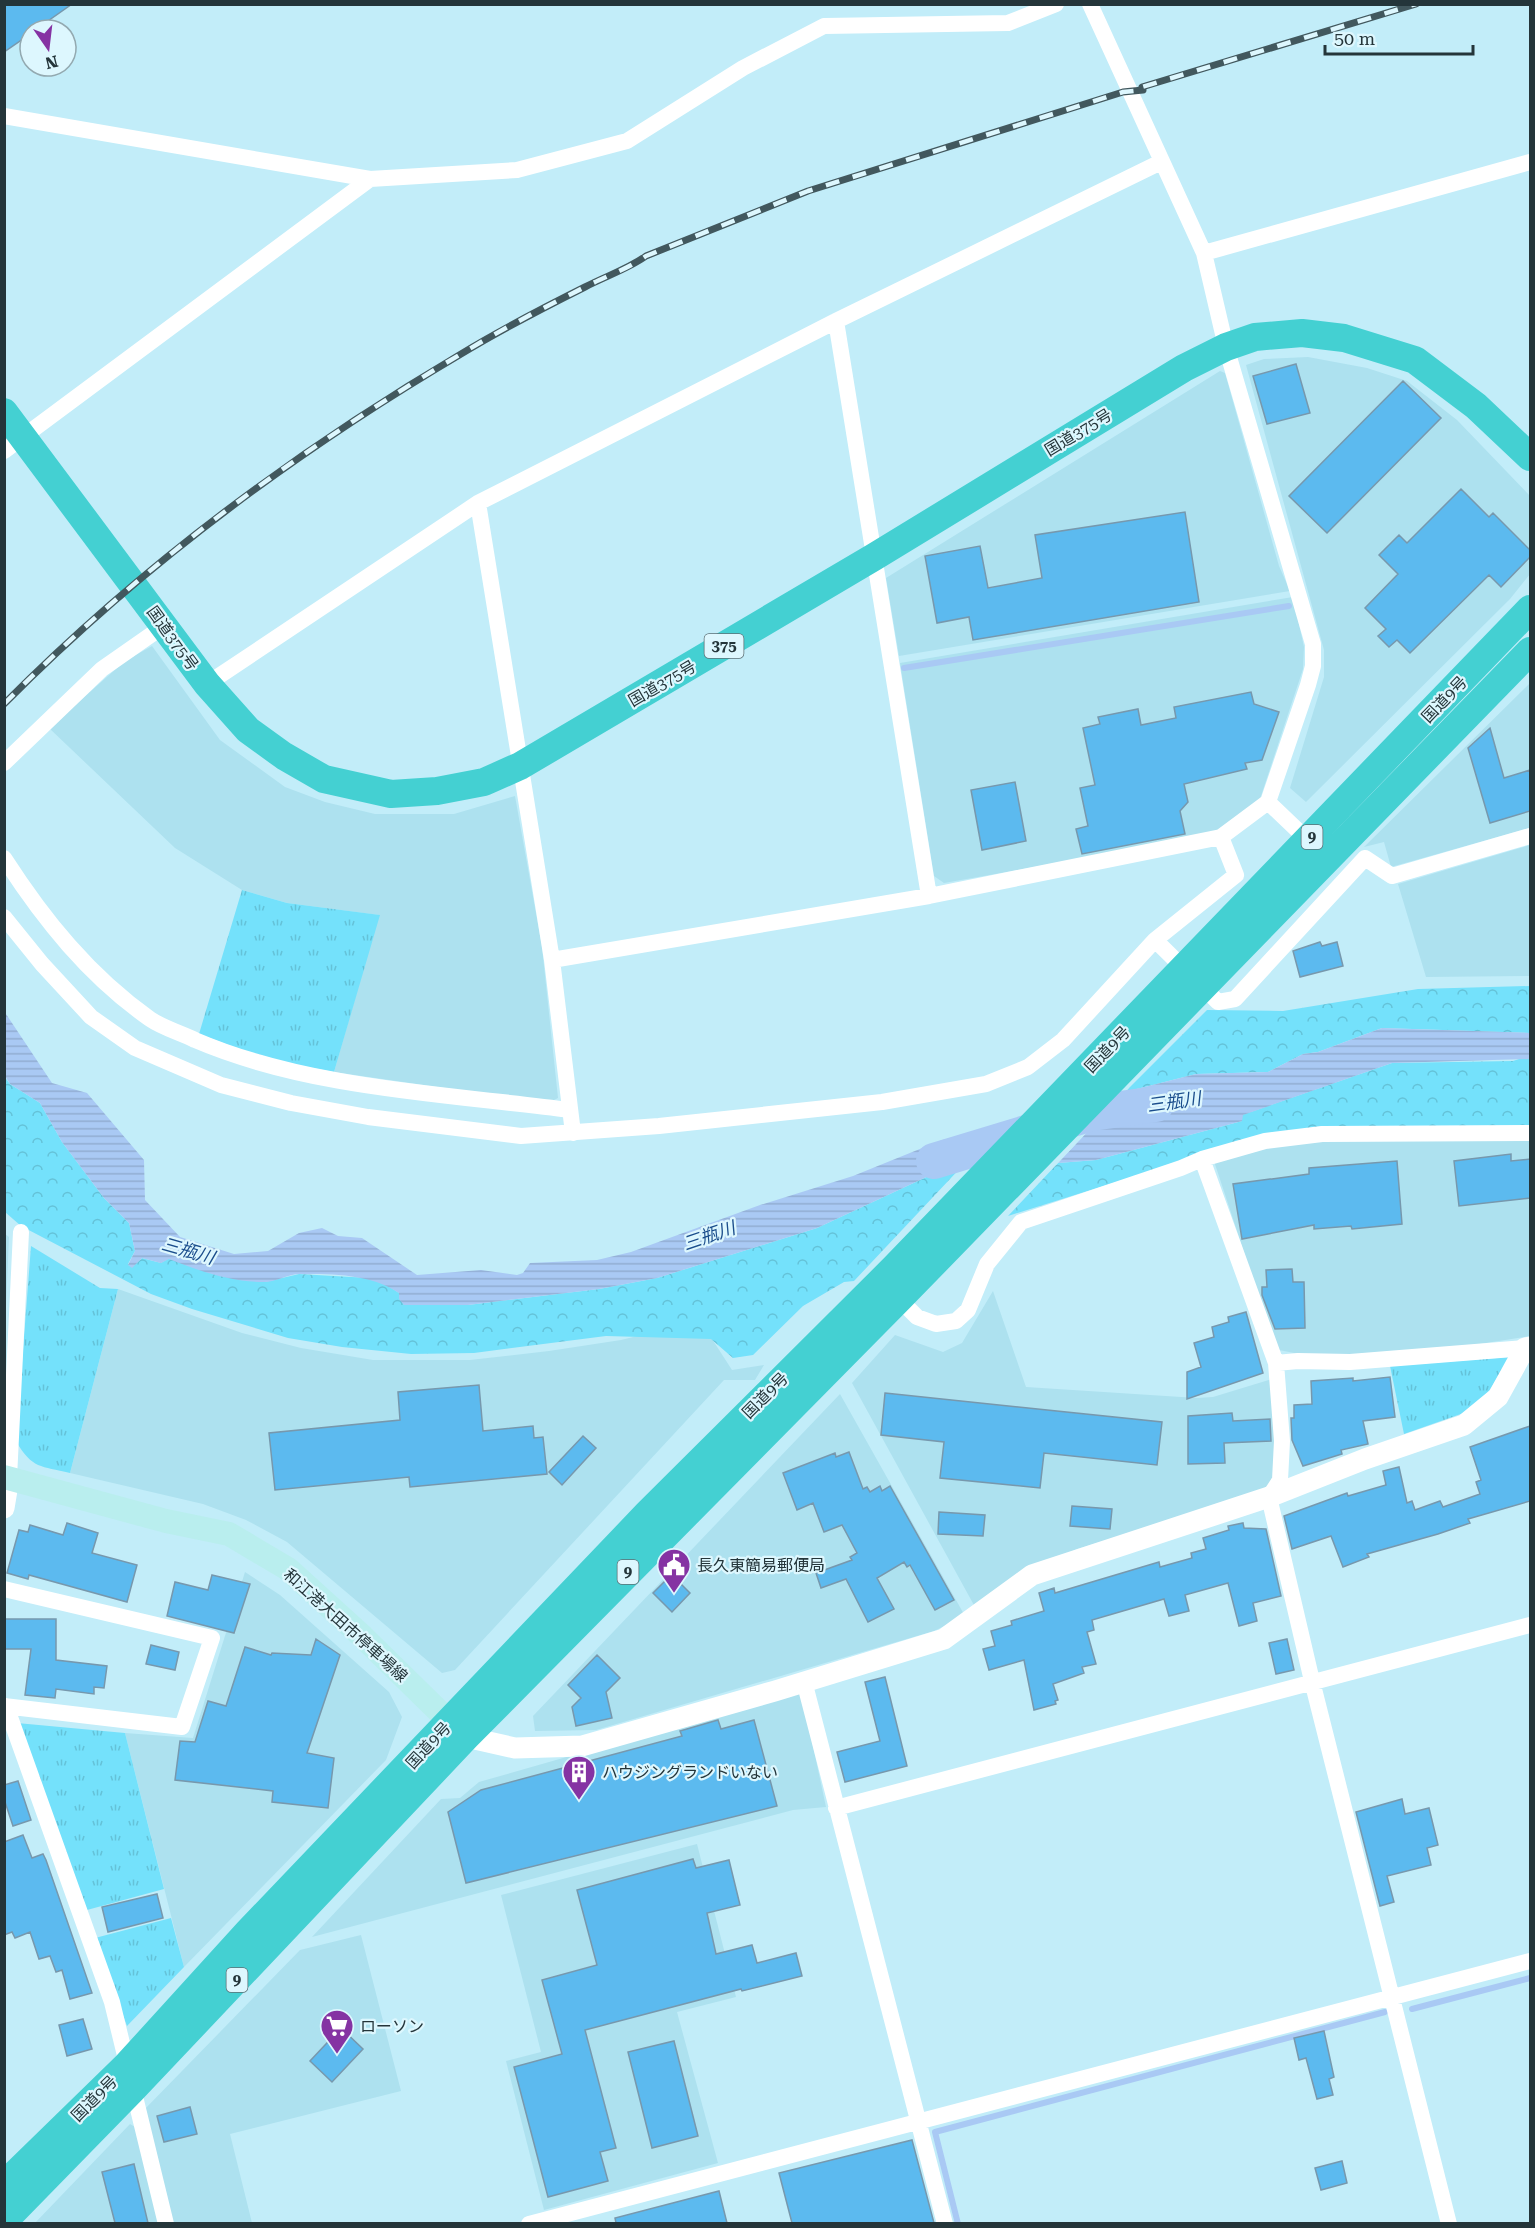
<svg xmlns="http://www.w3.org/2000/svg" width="1535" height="2228" viewBox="0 0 1535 2228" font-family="'Roboto Serif','Noto Sans JP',serif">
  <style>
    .built { fill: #ade1ef }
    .grass { fill: url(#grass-tufts) }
    .forest { fill: url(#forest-crowns) }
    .water { fill: url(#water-rules) }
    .pier { fill: #c2edf9 }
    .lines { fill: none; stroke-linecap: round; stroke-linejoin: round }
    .stream { stroke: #a9c9f4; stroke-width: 6 }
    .river { stroke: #a9c9f4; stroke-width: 36 }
    .building { fill: #5cbaef; stroke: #7798ad; stroke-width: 1.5 }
    .minor { stroke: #fff; stroke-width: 16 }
    .tertiary { stroke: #fff; stroke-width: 21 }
    .secondary { stroke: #b9eeee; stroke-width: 24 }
    .trunk { stroke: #44d0d2; stroke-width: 28 }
    .rail-casing { stroke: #42585e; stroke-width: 7 }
    .rail { stroke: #ddf7fe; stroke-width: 4.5; stroke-dasharray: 14; stroke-linecap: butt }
    .labels { text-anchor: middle; stroke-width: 4.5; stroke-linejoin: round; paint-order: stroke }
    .shield { fill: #ddf7fe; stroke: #5c6f75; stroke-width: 1.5 }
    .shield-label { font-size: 15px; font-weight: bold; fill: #24353a }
    .street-label { font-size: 16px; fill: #24353a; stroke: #ddf7fe }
    .poi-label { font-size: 16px; fill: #24353a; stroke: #ddf7fe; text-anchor: start }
    .water-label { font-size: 18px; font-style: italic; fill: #1a4d8c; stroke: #ddf7fe }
  </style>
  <defs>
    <pattern id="grass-tufts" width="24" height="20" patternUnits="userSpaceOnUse" patternTransform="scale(1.5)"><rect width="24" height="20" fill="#74e1fb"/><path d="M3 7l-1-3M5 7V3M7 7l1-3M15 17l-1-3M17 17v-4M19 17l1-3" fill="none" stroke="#64c2d8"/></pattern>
    <pattern id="forest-crowns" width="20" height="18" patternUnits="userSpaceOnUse" patternTransform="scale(1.5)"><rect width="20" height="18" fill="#74e1fb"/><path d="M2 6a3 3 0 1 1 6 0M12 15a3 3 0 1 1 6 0" fill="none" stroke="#64c2d8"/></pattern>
    <pattern id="water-rules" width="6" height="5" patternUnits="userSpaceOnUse" patternTransform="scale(1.5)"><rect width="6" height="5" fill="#a9c9f4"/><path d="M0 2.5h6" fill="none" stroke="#91add2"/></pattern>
  </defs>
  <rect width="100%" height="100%" fill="#c2edf9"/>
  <path class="built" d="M1308 357 1367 368 1407 381 1457 420 1530 496V574L1510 599 1306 802 1290 788 1324 677V650L1246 365 1264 359Z
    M1220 371 1225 373 1279 566 1290 591 899 656 886 578Z
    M1293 597 1304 647 1303 669 1260 799 1219 829 1199 838 944 883 934 876 900 663Z
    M152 646 220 740 285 787 325 802 375 814H454L515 796 542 947 558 1098 548 1103 334 1072 379 915 287 903 242 890 175 848 49 728 125 661Z
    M1530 683V828L1391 867 1384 842 1364 847Z
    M1530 845V976L1426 977 1398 884Z
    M1530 1137V1336L1415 1354 1314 1357 1279 1350 1262 1307 1213 1158 1318 1138Z
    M5 1234 9 1237 5 1330Z
    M118 1289 242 1333 301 1348 373 1360H470L549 1351 621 1340 731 1313 712 1339 732 1370 764 1365 755 1380H724L455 1670 442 1673 287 1542 246 1520 203 1504 70 1473Z
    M993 1291 1026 1387 1197 1398 1213 1397 1272 1379 1276 1436 1273 1479 1265 1492 1077 1549 1046 1563 975 1607 852 1383 895 1335 943 1352 962 1343Z
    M840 1394 965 1616 934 1631 596 1730 535 1731 533 1716Z
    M245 1572 280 1595 389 1692 402 1717 386 1760 184 1967 125 1733 193 1738Z
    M801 1690 826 1807 793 1810 312 1937 441 1799 460 1798 479 1782Z
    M697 1844 736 1997 677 2012 718 2163 544 2210 506 2061 541 2052 501 1895Z
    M361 1935 401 2091 230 2134 252 2223H170L142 2112 300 1950Z
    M130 2124 135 2127 161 2223 34 2224Z"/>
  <path class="grass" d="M242 890 287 903 380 915 334 1072 268 1060 199 1034Z
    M31 1246 100 1288 118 1289 70 1473C41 1466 32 1469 16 1441Z
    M1510 1357 1489 1391 1475 1409 1404 1434 1390 1366Z
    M17 1723 125 1733 164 1889 87 1910Z
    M171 1918 184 1967 127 2026 95 1938Z"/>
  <path class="forest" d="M1530 986V1033L1382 1028 1318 1052 1303 1054 1268 1072 1196 1074 1125 1092 1207 1010 1283 1011 1418 989Z
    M1522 1058 1530 1059V1127L1331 1129 1199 1156 1008 1216 1058 1163 1096 1160 1242 1121V1115L1392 1063 1513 1061Z
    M4 1076 10 1084 40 1103 62 1142 104 1198 129 1223 135 1251 128 1264 132 1267 142 1258 161 1263 169 1258 265 1282 299 1274 369 1278 384 1283 399 1293 404 1305H468L599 1289 657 1278 817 1228 950 1166 966 1162 854 1281 844 1282 803 1306 753 1355 733 1358 711 1339 606 1336 474 1353 411 1354 342 1347 288 1338 192 1309 151 1294 21 1226 5 1212Z"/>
  <path class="water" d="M4 1011 52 1083 87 1093 144 1160 145 1200 180 1237 234 1254 268 1251 299 1233 322 1228 338 1236 362 1238 417 1275 481 1270 517 1275 523 1273 530 1263 597 1260 631 1252 760 1205 853 1176 942 1140 999 1127 966 1162 950 1166 817 1228 657 1278 599 1289 468 1305H404L399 1299V1293C371 1274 334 1274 300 1274 288 1274 276 1282 264 1282 231 1282 199 1271 169 1259L161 1263 142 1258 132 1268 128 1265 135 1251 129 1223 104 1198 62 1142 40 1103 10 1084 5 1076Z
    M1382 1028 1530 1033V1059L1392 1063 1243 1115 1242 1121 1096 1160 1058 1163 1125 1092 1196 1074 1268 1072 1303 1054 1318 1052Z"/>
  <path class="pier" d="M1129 1088 1125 1092 1056 1165V1161L1123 1090Z
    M1001 1125V1129L968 1164 962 1166Z"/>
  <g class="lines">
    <path class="stream" d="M904 668 1289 606
      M1412 2009 1530 1978
      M958 2224 935 2132 1385 2012"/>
    <path class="river" d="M934 1161 1092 1113 1156 1104"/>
  </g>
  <path class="building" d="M4 4H72L35 30H30V34L4 52Z
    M1296 364 1310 413 1267 424 1253 376Z
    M1403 381 1441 418 1327 533 1289 496Z
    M1461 489 1489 517 1493 513 1530 550V557L1501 587 1489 575 1410 653 1397 640 1389 647 1378 636 1386 629 1365 608 1398 574 1379 555 1399 535 1407 543Z
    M1185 512 1199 602 973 640 969 617 937 623 925 556 980 546 988 588 1042 578 1035 535Z
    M1251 692 1254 704 1279 712 1262 760 1245 763 1247 769 1184 784 1188 802 1180 811 1185 834 1082 854 1076 829 1088 826 1080 788 1095 785 1083 728 1100 724 1098 717 1138 709 1141 725 1176 718 1174 707Z
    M1490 728 1504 778 1530 770V811L1490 823 1468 748Z
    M1015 782 1026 841 982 850 971 790Z
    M1320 942 1322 946 1337 942 1343 966 1300 977 1293 951Z
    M1511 1154V1161L1530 1159V1198L1459 1206 1454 1161Z
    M1397 1161 1402 1224 1352 1229 1351 1226 1314 1229V1225L1242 1239 1233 1184 1309 1174V1168Z
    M1292 1269 1293 1282H1304L1305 1328 1275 1329 1262 1295V1287H1267L1266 1270Z
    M1246 1312 1263 1373 1187 1399V1372L1201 1367 1194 1343 1214 1337 1212 1327 1229 1322 1228 1317Z
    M1390 1377 1395 1417 1363 1421 1368 1444 1341 1450 1342 1454 1303 1466 1292 1440 1291 1418H1294V1405L1312 1404 1311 1381 1353 1378V1381Z
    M479 1385 483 1431 533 1426 534 1438 543 1437 547 1474 410 1487 409 1477 275 1490 269 1433 400 1420 398 1392Z
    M885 1393 1162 1422 1157 1465 1044 1453 1040 1488 940 1478 944 1442 881 1435Z
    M1232 1413 1233 1421 1270 1419 1271 1441 1224 1443 1225 1463 1188 1464V1416Z
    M1530 1426V1501L1468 1519 1470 1523 1438 1534 1367 1554 1369 1557 1343 1567 1331 1536 1292 1549 1284 1516 1347 1493 1348 1496 1386 1485 1383 1471 1399 1467 1407 1503 1412 1501 1415 1510 1440 1501 1443 1507 1480 1494 1476 1482 1481 1480 1470 1447Z
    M583 1436 596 1448 562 1485 549 1472Z
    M849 1452 863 1489 867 1487 870 1492 880 1486 882 1491 890 1486 954 1600 935 1610 910 1565 907 1567 904 1562 877 1578 894 1609 868 1622 846 1579 821 1588 816 1573 852 1560 850 1557 857 1553 842 1525 824 1532 813 1503 797 1510 783 1473 835 1453 836 1457Z
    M1072 1506 1112 1509 1110 1529 1070 1526Z
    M939 1512 985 1515 983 1536 938 1534Z
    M67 1523 98 1533 92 1553 137 1565 127 1602 29 1575 28 1579 7 1573 19 1530 28 1532 30 1525 63 1535Z
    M1243 1523 1244 1528 1266 1529 1281 1596 1253 1603 1257 1621 1239 1626 1228 1583 1185 1595 1189 1611 1169 1616 1164 1599 1092 1620 1094 1630 1087 1632 1096 1664 1082 1667 1084 1673 1053 1684 1058 1700 1055 1701 1056 1704 1034 1710 1024 1660 989 1670 983 1649 995 1646 991 1631 1012 1625 1011 1621 1044 1611 1039 1593 1054 1588 1055 1593 1159 1562 1160 1567 1192 1558 1191 1553 1206 1549 1203 1538 1229 1530 1228 1526Z
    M212 1575 250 1584 234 1633 167 1616 175 1582 208 1590Z
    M665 1581 672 1587 678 1581 690 1593 672 1612 653 1593Z
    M5 1619H56V1660L107 1666 104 1688 94 1687V1694L56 1689 55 1698 25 1695 31 1649H5Z
    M316 1639 340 1655 307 1753 334 1758 328 1808 272 1802 273 1791 175 1780 180 1741 195 1742 208 1701 226 1706 245 1647 271 1655 272 1653 311 1655Z
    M1287 1639 1294 1670 1276 1674 1269 1643Z
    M151 1645 179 1652 175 1670 146 1664Z
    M597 1655 620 1678 606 1692 612 1718 576 1726 572 1707 581 1698 568 1685Z
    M885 1677 907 1766 845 1782 837 1752 880 1741 865 1682Z
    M718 1720 721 1729 754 1720 777 1806 466 1883 448 1812 481 1790 682 1736 680 1731Z
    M18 1781 31 1820 13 1826 4 1799V1785Z
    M1402 1799 1405 1814 1429 1808 1438 1845 1427 1848 1431 1865 1387 1876 1394 1902 1380 1906 1356 1812Z
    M23 1835 32 1858 43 1854 46 1860 92 1993 70 1999 62 1970 56 1972 50 1956 39 1959 30 1932 15 1938 12 1932 4 1935V1842Z
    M693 1859 696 1868 729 1860 740 1905 707 1913 716 1954 752 1945 757 1963 796 1953 802 1976 742 1991 741 1989 585 2030 616 2148 600 2152 608 2181 548 2197 514 2067 562 2054 542 1980 597 1965 577 1890Z
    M157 1894 163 1918 108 1932 102 1907Z
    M83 2019 92 2049 67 2056 59 2025Z
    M341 2028 363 2049 332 2082 310 2061Z
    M1324 2031 1334 2077 1329 2079 1333 2095 1317 2099 1306 2058 1299 2060 1294 2038Z
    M674 2041 698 2136 652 2148 628 2052Z
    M190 2107 197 2134 164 2142 157 2116Z
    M912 2140 934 2223H792L779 2173Z
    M1342 2161 1347 2183 1321 2190 1315 2168Z
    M134 2164 148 2223H115L102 2172Z
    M719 2191 727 2223H616L615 2218Z"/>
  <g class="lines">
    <path class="minor" d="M4 116 370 179 517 170 627 141 743 68 824 26 1008 23 1056 4
      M1204 253 1530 162
      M836 321 929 896
      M4 451 370 179
      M478 503 552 960 929 896 1221 837 1268 802 1308 685 1313 666V644L1226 347 1204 253 1090 4
      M207 684 478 503 836 321 1161 162
      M4 763 102 669 165 625
      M1268 802 1313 845
      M4 858C44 920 89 976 150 1019 163 1028 181 1033 195 1040 309 1089 448 1094 570 1110
      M4 917 42 964 91 1017 135 1048 221 1085 291 1103 368 1117 521 1136 659 1126 882 1102 986 1084 1028 1067 1063 1040 1155 940 1236 875 1221 837
      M1155 940 1218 1002 1235 999 1365 858 1392 876 1530 836
      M552 960 573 1133
      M1202 1159 1265 1141 1322 1134 1530 1133
      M899 1299 917 1317 936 1324 956 1321 968 1310 987 1264 1021 1222 1181 1168 1202 1159 1276 1363 1282 1441 1280 1480 1269 1497 1312 1681 1449 2224
      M1276 1363 1298 1361 1350 1362 1525 1348
      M9 1478 21 1232
      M4 1589 212 1638 182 1727 4 1706
      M804 1681 945 2224
      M6 1706 112 2002 166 2224
      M836 1808 1530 1625
      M529 2224 1530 1961"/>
    <path class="tertiary" d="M4 1508 9 1478
      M466 1737 515 1748 582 1746 775 1691 944 1639 1032 1575 1269 1497 1365 1459 1464 1425 1498 1397 1525 1348 1530 1347"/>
    <path class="secondary" d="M4 1477 166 1521 229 1534 288 1569 363 1637 462 1734"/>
    <path class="trunk" d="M4 412 207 684 248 730 284 756 324 779 391 794 437 791 484 782 520 766 874 557 1184 368 1226 347 1255 337 1302 333 1344 338 1415 360 1476 406 1530 457
      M4 2185 127 2065 248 1932 647 1514 894 1268 1530 609
      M4 2221 132 2090 466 1737 899 1299 1530 651"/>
    <g class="rail-casing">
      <path id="rail" d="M4 704C141 566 295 452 461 354 502 329 543 308 585 287 606 276 628 269 646 256L808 191 1123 92 1143 90 1142 87 1416 4"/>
    </g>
    <use href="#rail" class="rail"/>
  </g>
  <defs>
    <g id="civic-pin" transform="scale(1.725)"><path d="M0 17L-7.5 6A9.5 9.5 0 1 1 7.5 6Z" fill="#8533a3" stroke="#ddf7fe"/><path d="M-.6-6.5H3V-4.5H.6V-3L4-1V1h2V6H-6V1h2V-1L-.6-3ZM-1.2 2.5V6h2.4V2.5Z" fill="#fff"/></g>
    <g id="building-pin" transform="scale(1.725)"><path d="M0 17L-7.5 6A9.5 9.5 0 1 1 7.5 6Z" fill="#8533a3" stroke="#ddf7fe"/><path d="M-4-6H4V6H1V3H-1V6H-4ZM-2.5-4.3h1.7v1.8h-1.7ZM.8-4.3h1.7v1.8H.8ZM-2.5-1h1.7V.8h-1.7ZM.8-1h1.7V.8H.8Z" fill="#fff"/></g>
    <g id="supermarket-pin" transform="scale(1.725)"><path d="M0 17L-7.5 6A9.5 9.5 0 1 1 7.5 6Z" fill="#8533a3" stroke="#ddf7fe"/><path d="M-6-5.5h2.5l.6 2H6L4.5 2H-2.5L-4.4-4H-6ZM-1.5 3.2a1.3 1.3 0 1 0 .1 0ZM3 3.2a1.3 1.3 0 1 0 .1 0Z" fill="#fff"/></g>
  </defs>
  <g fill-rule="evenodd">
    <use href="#civic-pin" x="674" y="1565"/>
    <use href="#building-pin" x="579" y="1772"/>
    <use href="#supermarket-pin" x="337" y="2026"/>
  </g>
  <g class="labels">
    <g class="shield">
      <rect x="704.5" y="634" width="39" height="24" rx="4.5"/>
      <rect x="1301.5" y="825" width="21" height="24" rx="4.5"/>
      <rect x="617.5" y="1560" width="21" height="24" rx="4.5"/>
      <rect x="226.5" y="1968" width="21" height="24" rx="4.5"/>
    </g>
    <g class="shield-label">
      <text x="724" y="651">375</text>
      <text x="1312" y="842">9</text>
      <text x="628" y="1577">9</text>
      <text x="237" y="1985">9</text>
    </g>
    <g class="street-label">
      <text transform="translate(1078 432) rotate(-31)" y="6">国道375号</text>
      <text transform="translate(173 638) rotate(54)" y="6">国道375号</text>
      <text transform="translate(662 683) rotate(-30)" y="6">国道375号</text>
      <text transform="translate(1444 699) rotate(-46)" y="6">国道9号</text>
      <text transform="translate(1107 1049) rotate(-46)" y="6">国道9号</text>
      <text transform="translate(765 1395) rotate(-45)" y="6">国道9号</text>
      <text transform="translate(346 1625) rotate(42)" y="6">和江港大田市停車場線</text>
      <text transform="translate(428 1745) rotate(-47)" y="6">国道9号</text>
      <text transform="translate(94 2098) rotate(-45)" y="6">国道9号</text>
    </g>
    <g class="poi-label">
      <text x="697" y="1571">長久東簡易郵便局</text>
      <text x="602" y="1778">ハウジングランドいない</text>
      <text x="360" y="2032">ローソン</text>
    </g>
    <g class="water-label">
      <text transform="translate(1174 1102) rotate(-8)" y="6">三瓶川</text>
      <text transform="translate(709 1236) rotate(-19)" y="6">三瓶川</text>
      <text transform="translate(188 1251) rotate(16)" y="6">三瓶川</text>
    </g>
  </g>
  <rect width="1535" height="2228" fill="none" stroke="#24353a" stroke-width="12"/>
  <g transform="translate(48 48) rotate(166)"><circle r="28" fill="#ddf7fe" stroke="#93a9b0" stroke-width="1.5"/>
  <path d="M0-4.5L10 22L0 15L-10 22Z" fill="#8533a3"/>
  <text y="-9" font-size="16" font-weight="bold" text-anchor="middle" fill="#24353a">N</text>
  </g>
  <path d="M1325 45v9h148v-9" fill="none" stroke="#24353a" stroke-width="3"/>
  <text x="1334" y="45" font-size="18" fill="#24353a" stroke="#ddf7fe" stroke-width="4.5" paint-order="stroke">50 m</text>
</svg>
